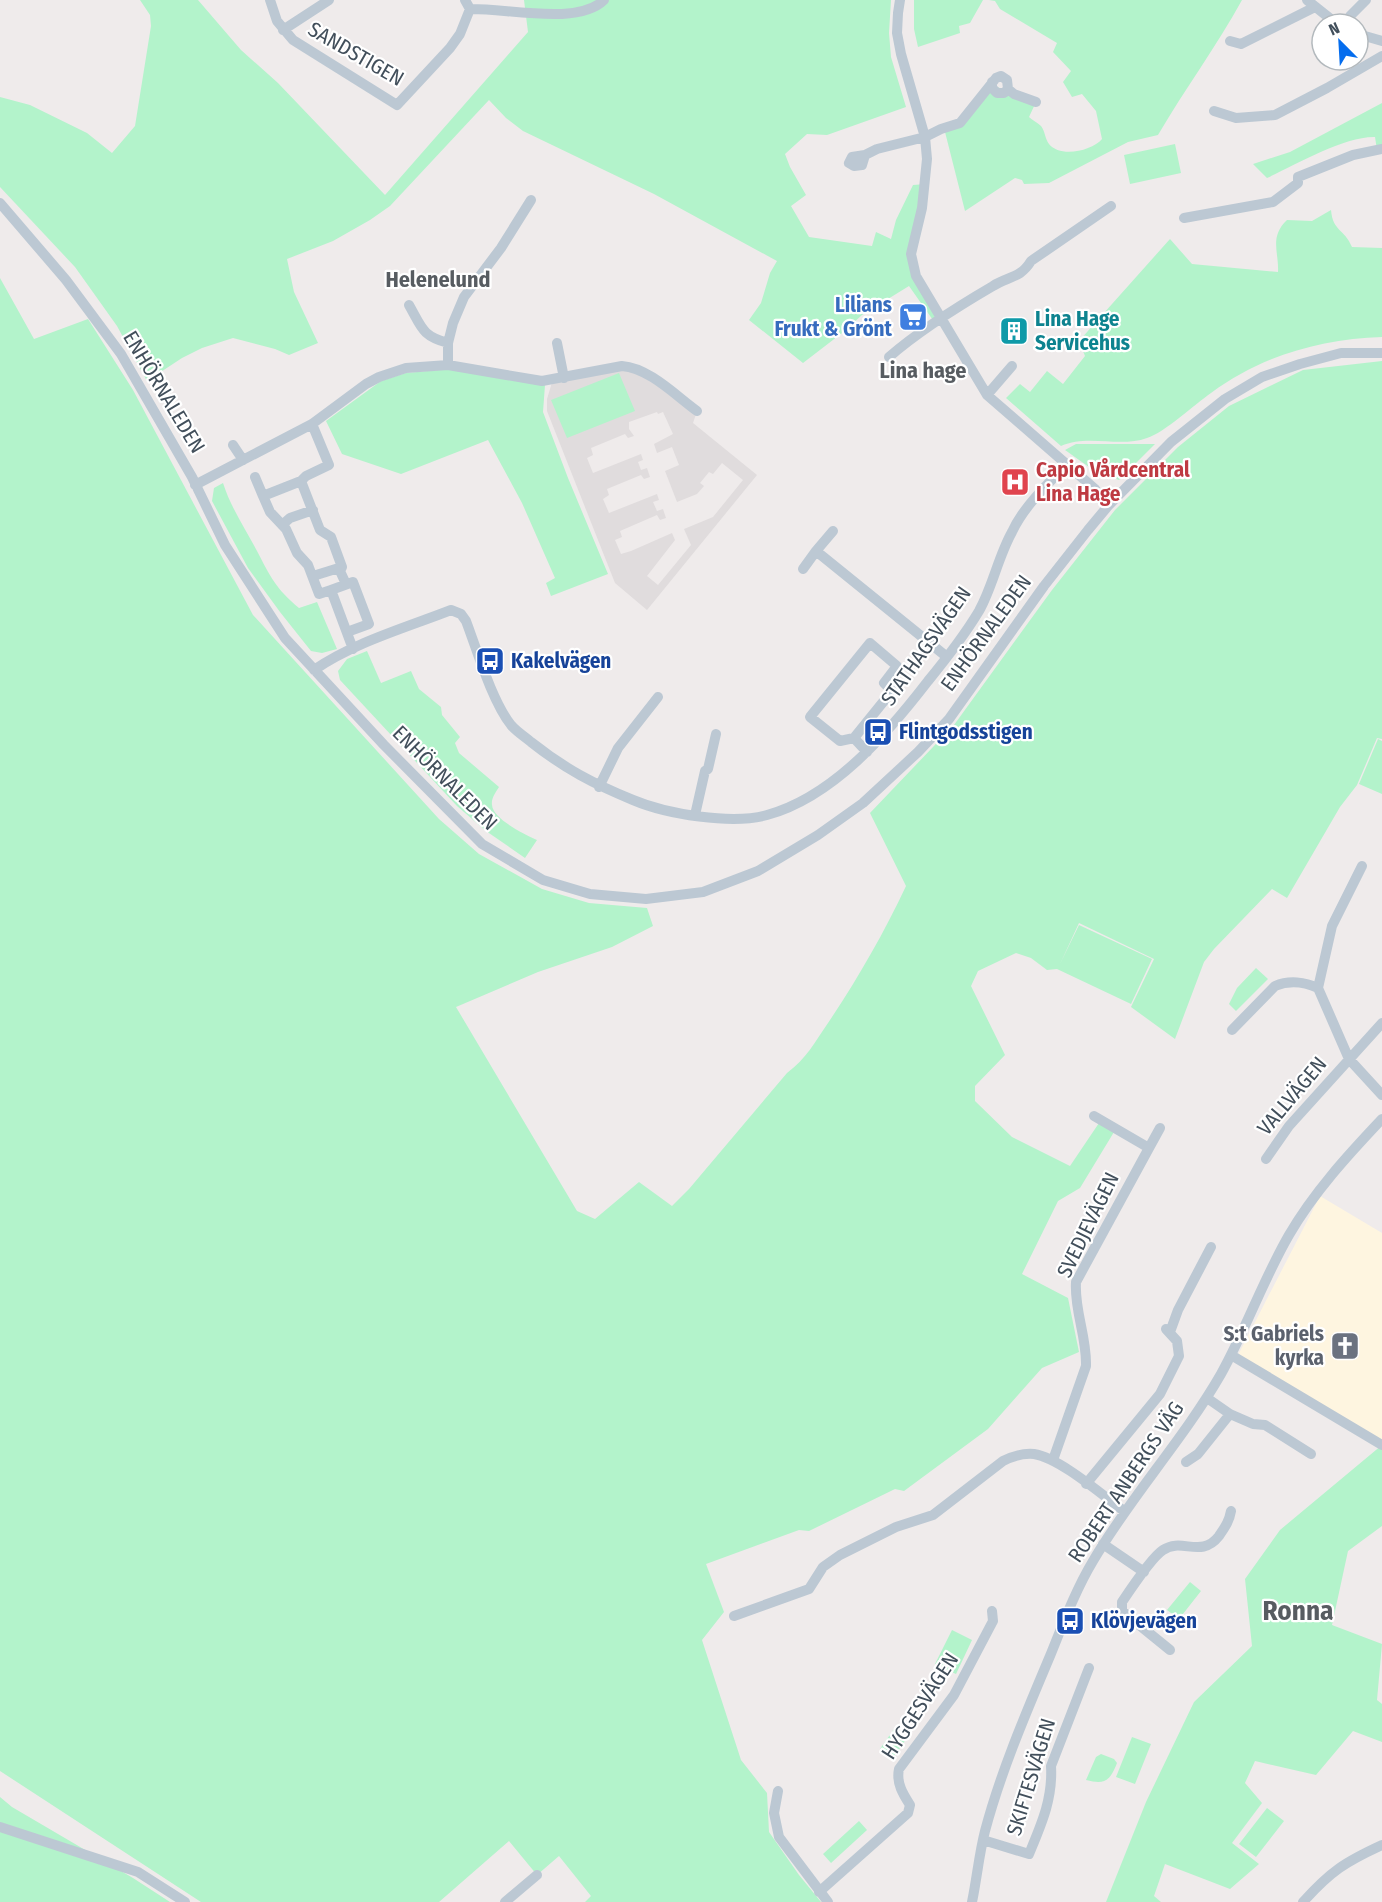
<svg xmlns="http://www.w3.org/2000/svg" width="1382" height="1902" viewBox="0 0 1382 1902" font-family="'Fira Sans Condensed',sans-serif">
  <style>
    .commercial { fill: #fef5e0 }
    .education { fill: #e0dcdd; fill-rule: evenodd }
    .green { fill: #b3f3cb }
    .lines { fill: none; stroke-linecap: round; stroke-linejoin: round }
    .minor { stroke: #bcc8d3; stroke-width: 10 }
    .labels { text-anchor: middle; stroke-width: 4.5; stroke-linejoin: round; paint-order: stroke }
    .street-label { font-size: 21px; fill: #424f5b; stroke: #fff }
    .shop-label { font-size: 21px; font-weight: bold; fill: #366cbe; stroke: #fff; text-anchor: end }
    .culture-label { font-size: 21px; font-weight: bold; fill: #0d838f; stroke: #fff; text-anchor: start }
    .health-label { font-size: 21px; font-weight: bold; fill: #be3a42; stroke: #fff; text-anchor: start }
    .transit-label { font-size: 21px; font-weight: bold; fill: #164399; stroke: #fff; text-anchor: start }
    .worship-label { font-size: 21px; font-weight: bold; fill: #5b616d; stroke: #fff; text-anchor: end }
    .neighbourhood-label { font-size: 22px; font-weight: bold; fill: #575c61; stroke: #fff }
    .district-label { font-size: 27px; font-weight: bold; fill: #575c61; stroke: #fff }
  </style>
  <rect width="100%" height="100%" fill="#efebeb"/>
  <path class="commercial" d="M1320 1196 1382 1233V1441L1237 1357Z"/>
  <path class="education" d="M632 367 697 411 693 423 757 475 647 610 615 583 547 411V399L553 379ZM657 412 658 414 663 412 673 434 654 444 657 453 672 447 679 465 665 471 677 502 697 494 704 486 700 483 709 472 713 474 722 463 743 480 713 517 684 529 691 545 658 585 647 576 675 540 672 533 631 551 621 554 615 540 622 537 620 531 657 515 660 520 666 518 663 509 657 511 653 502 659 500 657 494 609 513 603 499 609 495 607 489 641 475 644 479 650 477 647 468 641 470 638 462 643 460 641 454 593 473 587 458 593 455 591 448 625 434 628 438 634 436 629 429V422Z"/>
  <path class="green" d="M140 0H198L241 50 278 83 385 195 528 32 524 0H891L889 33 891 57 906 107 827 135 807 134 785 154 790 167 806 195 791 206 809 237 872 246 876 232 891 239 896 220 913 185 926 184 912 260 943 318 935 323 909 286 862 315 842 333 803 363 749 320 761 303 770 273 777 261 654 194 523 131 506 118 489 100 390 206 370 220 333 241 287 259 294 292 318 343 289 355 275 349 233 338 202 348 182 358 147 381 117 326 75 267 0 187V97L30 105 87 133 112 153 135 126 151 26 150 15Z
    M914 0H983L970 23 959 26 960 33 918 47 914 29Z
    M989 0H1242C1216 47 1185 89 1158 135L1128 142 1049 183 1024 184 1022 180 1015 178 965 211 944 128 952 126 992 85 1036 102 1029 117C1032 120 1038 123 1041 126 1045 131 1045 139 1049 144 1060 158 1092 151 1102 139L1096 111 1082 94 1072 97 1063 82 1071 71 1053 52 1057 43 1000 9 995 1Z
    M1382 103V149L1377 150 1375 137C1345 136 1295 165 1267 178L1253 164 1290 152Z
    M1175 144 1181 173 1130 184 1124 155Z
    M1331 210C1333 232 1344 228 1352 247L1382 248V337C1320 339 1261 356 1211 393 1195 404 1164 433 1147 438 1120 448 1088 434 1061 446L1006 398 1020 384 1030 392 1047 371 1063 384 1085 356 1079 341 1170 239 1192 264 1278 272C1279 252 1269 237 1287 220L1312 221Z
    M0 278 34 339 88 319 133 390 253 615 439 819 479 854 542 889 589 903 647 908 653 926 612 947 538 972 456 1007 577 1211 595 1219 639 1182 672 1206 689 1189 787 1073C806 1059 815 1042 828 1023 857 980 884 933 906 886L870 813 954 725 1052 590 1115 510 1178 447 1229 406 1303 370 1382 361V739L1377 738 1357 785 1340 807 1287 898 1272 889 1214 949 1204 962 1175 1039 1131 1007 1154 959 1079 923 1060 964 1079 925 1152 959 1131 1004 1057 969 1047 970 1031 958 1016 953 978 971 971 986 1005 1055 975 1086V1101L1012 1137 1070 1166 1099 1123 1114 1132 1080 1188 1058 1201 1022 1274 1068 1298 1079 1352 1042 1368 988 1429 904 1491 895 1489 809 1531 799 1530 706 1564 724 1612 702 1640 741 1760 767 1793 769 1832 799 1875 821 1902H585L591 1896 559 1856 537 1875 509 1841 439 1902H201L0 1771Z
    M449 369 545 385 543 412 568 478 608 574 551 596 546 583 555 578 522 503 488 440 401 474 342 454 326 421 381 381 406 373Z
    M619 373 635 411 567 438 551 400Z
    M1076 444H1155L1119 480 1096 472 1065 450Z
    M223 483C231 508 245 528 257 551 270 576 276 589 299 608L317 602 337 649 322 653 311 651 280 612 248 568 212 501 214 488Z
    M367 651 381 683 411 671 419 689 441 707 442 715 460 737 455 743 459 753 499 787C496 792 491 798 492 805 493 819 524 834 537 840L525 858 486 831 457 806 340 680 338 671 347 659Z
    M1378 739 1382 741V794L1359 784Z
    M1256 968 1268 979 1236 1011 1229 1004 1237 988Z
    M1382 1445V1526L1348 1551 1332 1625 1382 1644 1377 1700 1382 1704V1742L1353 1731 1316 1775 1255 1761 1245 1783 1262 1803 1232 1843 1259 1864 1230 1889 1165 1864 1154 1896 1161 1902H1106L1146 1802 1194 1702 1252 1646 1245 1579 1280 1530Z
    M1190 1582 1201 1591 1179 1619 1167 1610Z
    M952 1630 972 1640 956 1674 935 1664Z
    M894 1729 907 1738 893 1758 880 1749Z
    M1132 1737 1151 1744 1135 1784 1116 1777Z
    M1101 1754 1114 1759 1117 1763C1110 1781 1105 1785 1086 1780L1096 1757Z
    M0 1797 12 1807 133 1878 170 1902H0Z
    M1267 1808 1284 1821 1256 1857 1239 1844Z
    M859 1821 867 1830 831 1863 823 1854Z"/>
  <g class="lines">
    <path class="minor" d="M270 0 277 21 293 40 397 105 450 48 460 34 470 9
      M465 0 470 9C506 8 578 26 604 0
      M900 0 898 13 897 33 901 54 925 137 927 159 922 208 911 254 916 276 987 395 1095 489 1108 506
      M1307 0 1337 24
      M1350 16 1366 0
      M283 30 329 0
      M1358 34 1382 41
      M1230 41 1241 44 1315 7
      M992 82V88L997 93H1004L1008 89
      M1008 89 1014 94 1036 102
      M1214 111 1236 118 1275 115 1327 88 1382 56
      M865 155 862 165 854 166 849 163 852 157 865 155 877 149 925 137 941 129 960 123 996 78 1001 76 1007 80 1008 89
      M0 203 66 280 121 354 192 477 225 545 285 638 384 745 482 844 543 880 590 894 646 899 703 892 758 871 818 835 863 803 918 752 949 719 1044 586 1088 530 1108 506 1171 442 1225 399 1262 377 1300 364 1341 353H1382
      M1184 218 1273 202 1298 183V177L1353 155 1382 149
      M409 305C422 328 422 336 448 343
      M557 343 564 378
      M889 357C920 330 957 307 993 286 1008 276 1020 279 1031 261L1111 206
      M448 365V343L453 323 464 297 501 248 531 200
      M987 395 1012 366
      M312 424 329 465 306 476 301 481 320 530 331 537 342 567 340 571 346 584
      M233 445 243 460
      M255 477 263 496 301 481
      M195 485 312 424 366 384 379 377 406 368 448 365 542 381 622 366C649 368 675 395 697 411
      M263 496 270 512 286 529 297 553 308 565 319 594 331 590
      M282 525 290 518 313 510
      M833 531 816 551 947 657
      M803 569 816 551
      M313 576 342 567
      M347 632 369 624 353 582 331 590 353 649
      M314 670C355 642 405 628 451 610L461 614 466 621C477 650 492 701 511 725 516 731 525 737 531 742 565 769 594 784 633 800 666 814 732 825 767 815 833 797 888 733 928 681 946 659 964 636 979 611 993 586 998 557 1012 532 1024 506 1047 485 1066 465
      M854 738 840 741 810 717 870 643 897 666 884 683 892 691 854 738 867 752
      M599 787 618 748 658 697
      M695 815 705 771 708 769 716 734
      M1362 866 1332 926 1318 988 1349 1059 1382 1095
      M1232 1030 1275 986C1289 980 1305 982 1318 988
      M1149 1148 1160 1128
      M1266 1159 1289 1126 1382 1023
      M1170 1332 1178 1310 1211 1247
      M1231 1355 1382 1445
      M1207 1398 1230 1414 1253 1424 1265 1425 1311 1454
      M1053 1460 1086 1366C1087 1337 1074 1310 1076 1282L1149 1148 1094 1116
      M1186 1462 1198 1454 1230 1414
      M1086 1484 1160 1394 1179 1356 1177 1341 1166 1329
      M1103 1544 1144 1572
      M734 1616 809 1589 823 1567 840 1555 896 1527 933 1515 1003 1461C1013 1456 1023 1453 1034 1454 1060 1458 1102 1495 1124 1511
      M1170 1650 1122 1611V1602C1130 1590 1152 1557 1163 1550 1182 1537 1201 1559 1219 1536 1225 1527 1229 1522 1231 1511
      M778 1791 774 1813 779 1837 828 1902
      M0 1827 138 1872 185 1902
      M983 1840 1029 1854C1041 1825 1053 1799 1051 1766L1089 1668
      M819 1892 908 1813 910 1805C903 1794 896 1783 899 1769L954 1695 993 1621 992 1611
      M505 1902 537 1875
      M972 1902C977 1878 979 1854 985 1831 1001 1771 1026 1713 1050 1656 1063 1624 1075 1591 1093 1561 1131 1496 1183 1440 1221 1374 1246 1329 1263 1280 1289 1235 1314 1192 1348 1155 1382 1119
      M1303 1902C1331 1871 1345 1862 1382 1845"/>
  </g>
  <defs>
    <g id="supermarket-square" transform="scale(1.5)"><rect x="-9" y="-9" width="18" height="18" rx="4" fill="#3f7fe0" stroke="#fff"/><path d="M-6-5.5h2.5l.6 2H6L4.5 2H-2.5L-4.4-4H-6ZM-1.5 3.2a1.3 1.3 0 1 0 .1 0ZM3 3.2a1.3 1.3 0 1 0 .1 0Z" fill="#fff"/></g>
    <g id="building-square" transform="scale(1.5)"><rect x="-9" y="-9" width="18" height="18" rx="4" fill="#0f9aa8" stroke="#fff"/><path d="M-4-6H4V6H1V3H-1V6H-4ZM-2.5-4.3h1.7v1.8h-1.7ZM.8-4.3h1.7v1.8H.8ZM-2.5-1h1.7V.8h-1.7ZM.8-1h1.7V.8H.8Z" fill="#fff"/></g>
    <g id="hospital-square" transform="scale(1.5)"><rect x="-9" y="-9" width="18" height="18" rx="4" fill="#e0444e" stroke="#fff"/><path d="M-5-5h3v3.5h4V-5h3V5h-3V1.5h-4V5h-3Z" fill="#fff"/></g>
    <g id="bus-square" transform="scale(1.5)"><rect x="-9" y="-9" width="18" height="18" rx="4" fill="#1a4fb4" stroke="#fff"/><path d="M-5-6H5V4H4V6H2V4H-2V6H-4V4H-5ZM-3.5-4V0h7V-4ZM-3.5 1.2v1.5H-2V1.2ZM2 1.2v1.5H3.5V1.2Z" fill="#fff"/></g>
    <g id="church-square" transform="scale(1.5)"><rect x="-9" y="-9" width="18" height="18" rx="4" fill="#6b7280" stroke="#fff"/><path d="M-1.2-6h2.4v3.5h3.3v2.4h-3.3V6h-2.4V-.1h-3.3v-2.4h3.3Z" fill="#fff"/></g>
  </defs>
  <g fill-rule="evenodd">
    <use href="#supermarket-square" x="913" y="317"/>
    <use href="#building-square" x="1014" y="331"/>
    <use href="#hospital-square" x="1015" y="482"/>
    <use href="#bus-square" x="490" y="661"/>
    <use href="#bus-square" x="878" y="732"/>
    <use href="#church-square" x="1345" y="1346"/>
    <use href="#bus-square" x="1070" y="1621"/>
  </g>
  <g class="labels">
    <g class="street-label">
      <text transform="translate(356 54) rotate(30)" y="7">SANDSTIGEN</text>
      <text transform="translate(164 392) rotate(59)" y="7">ENHÖRNALEDEN</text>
      <text transform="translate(986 633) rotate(-54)" y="7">ENHÖRNALEDEN</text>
      <text transform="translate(926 646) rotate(-55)" y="7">STATHAGSVÄGEN</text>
      <text transform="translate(445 778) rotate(45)" y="7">ENHÖRNALEDEN</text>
      <text transform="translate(1292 1096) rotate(-50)" y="7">VALLVÄGEN</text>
      <text transform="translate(1088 1225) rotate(-64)" y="7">SVEDJEVÄGEN</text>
      <text transform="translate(1126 1482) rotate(-56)" y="7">ROBERT ANBERGS VÄG</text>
      <text transform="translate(920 1706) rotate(-57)" y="7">HYGGESVÄGEN</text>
      <text transform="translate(1031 1777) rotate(-73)" y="7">SKIFTESVÄGEN</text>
    </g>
    <g class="shop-label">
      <text x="892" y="312">Lilians<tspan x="892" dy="24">Frukt &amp; Grönt</tspan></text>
    </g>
    <g class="culture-label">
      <text x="1035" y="326">Lina Hage<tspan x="1035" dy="24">Servicehus</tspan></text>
    </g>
    <g class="health-label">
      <text x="1036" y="477">Capio Vårdcentral<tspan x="1036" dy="24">Lina Hage</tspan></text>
    </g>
    <g class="transit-label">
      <text x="511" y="668">Kakelvägen</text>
      <text x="899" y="739">Flintgodsstigen</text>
      <text x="1091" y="1628">Klövjevägen</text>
    </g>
    <g class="worship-label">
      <text x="1324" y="1341">S:t Gabriels<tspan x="1324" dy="24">kyrka</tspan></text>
    </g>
    <g class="neighbourhood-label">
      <text x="438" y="287">Helenelund</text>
      <text x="923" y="378">Lina hage</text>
    </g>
    <g class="district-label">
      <text x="1298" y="1620">Ronna</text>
    </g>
  </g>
  <g transform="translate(1340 42) rotate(336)"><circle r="28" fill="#ffffff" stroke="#b3b9bd" stroke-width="1.5"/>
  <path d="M0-4.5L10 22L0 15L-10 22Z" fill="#056dee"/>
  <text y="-9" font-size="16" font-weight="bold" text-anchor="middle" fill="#424f5b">N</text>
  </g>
</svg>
